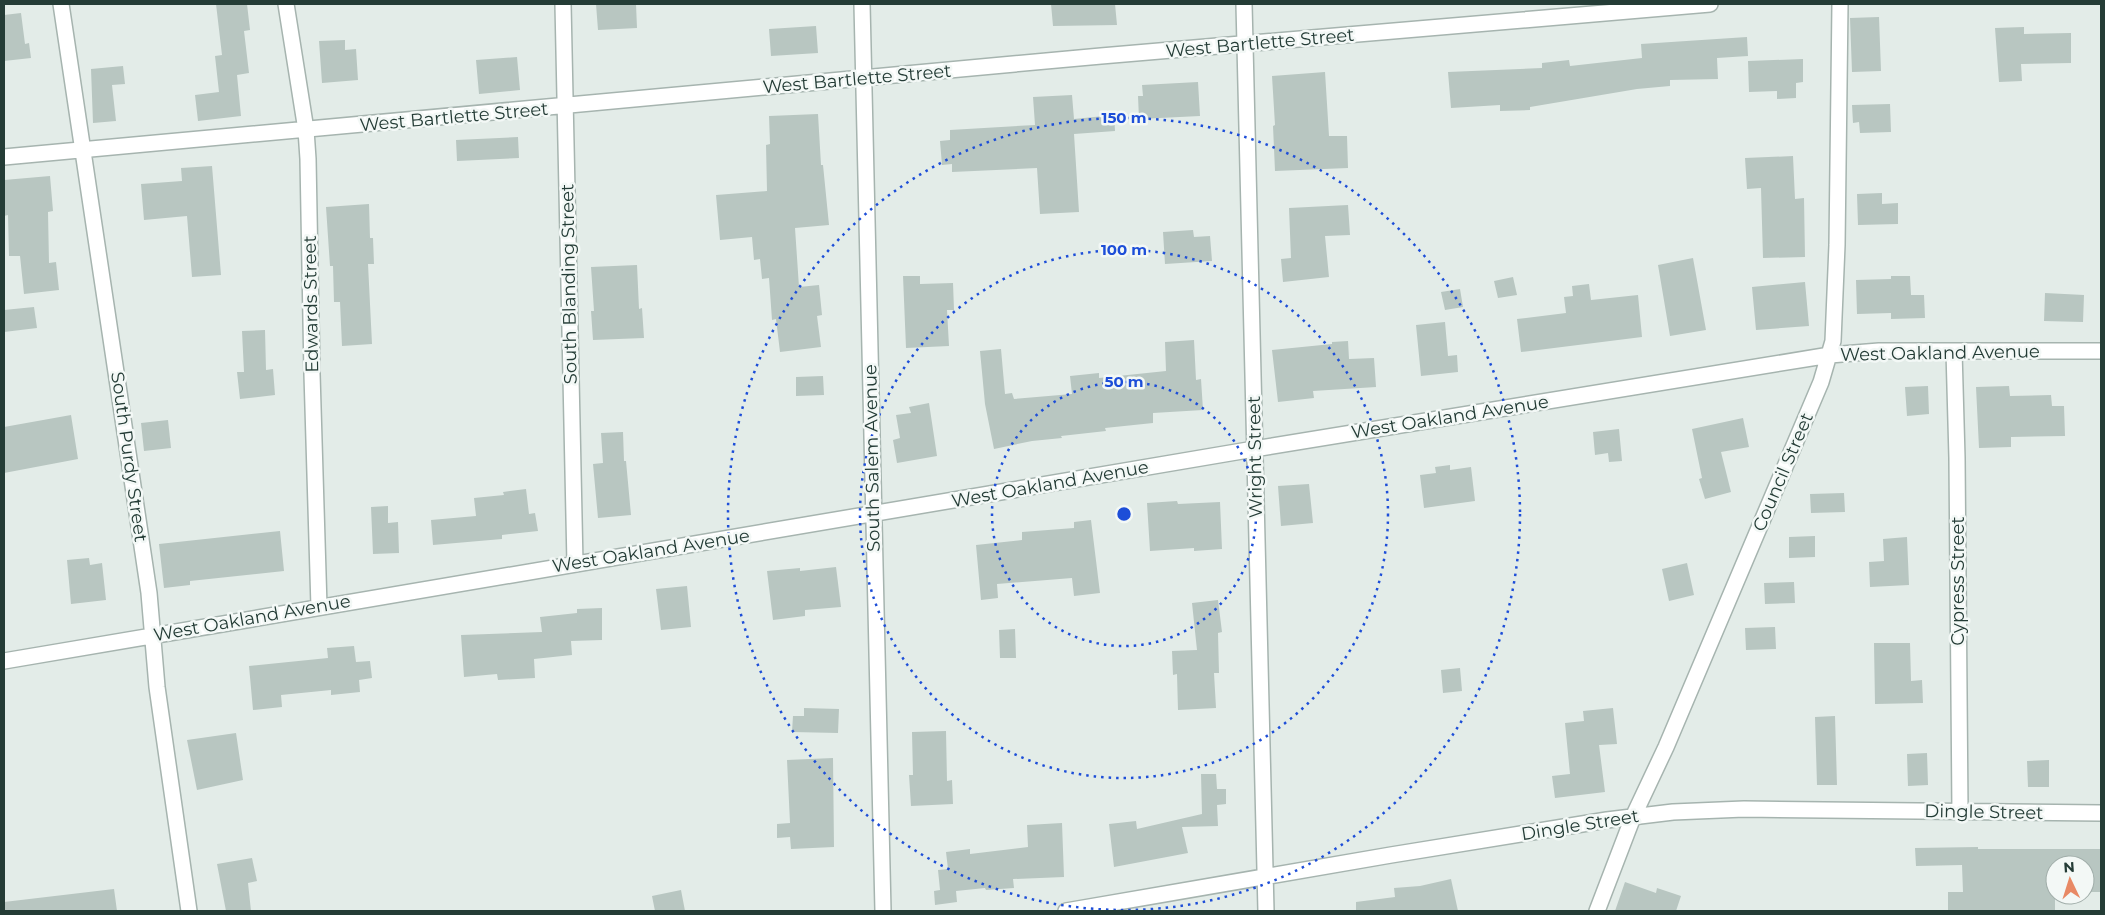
<svg xmlns="http://www.w3.org/2000/svg" width="2105" height="915" viewBox="0 0 2105 915" font-family="Montserrat,sans-serif">
  <style>
    .building { fill: #b8c6c1 }
    .lines { fill: none; stroke-linecap: round; stroke-linejoin: round }
    .minor-casing { stroke: #a6b4af; stroke-width: 18 }
    .minor { stroke: #fff; stroke-width: 15 }
    .ring { fill: none; stroke: #1d4ed8; stroke-width: 2.5; stroke-dasharray: 2.5 5 }
    .labels { text-anchor: middle; stroke-width: 5; stroke-linejoin: round; paint-order: stroke }
    .street-label { font-size: 18px; fill: #243c36; stroke: #f3f8f6 }
    .centre { fill: #1d4ed8; stroke: #f3f8f6; stroke-width: 2.5 }
    .ring-label { font-size: 15px; text-anchor: middle; font-weight: bold; fill: #1d4ed8; stroke: #f3f8f6; stroke-width: 5; stroke-linejoin: round; paint-order: stroke }
  </style>
  <rect width="100%" height="100%" fill="#e3ece8"/>
  <path class="building" d="M216 4H247L250 30 244 31 249 73 237 75 241 116 198 121 195 95 219 92 215 56 222 55Z
    M596 4H636L637 28 598 30Z
    M1051 4H1115L1117 25 1053 26Z
    M21 13 25 44 29 43 31 58 4 61V15Z
    M1879 17 1881 71 1852 72 1850 18Z
    M816 26 818 53 771 56 769 29Z
    M2024 27V34L2071 33V63L2021 64 2022 81 1999 82 1995 28Z
    M1747 37 1748 56 1717 58 1718 79 1670 80V86L1637 89 1530 107V110L1500 111V105L1451 108 1448 72 1542 68V63L1569 60 1570 66 1642 58 1641 44Z
    M345 40V50L356 49 358 80 322 83 319 41Z
    M517 57 520 90 479 94 476 60Z
    M1803 59V82L1796 83V98L1777 99V91L1749 92 1748 61Z
    M123 66 125 84 112 85 116 121 93 123 91 69Z
    M1325 72 1329 136H1347L1348 168 1275 171 1273 126 1275 125 1272 76Z
    M1198 82 1200 116 1139 119 1138 96H1143L1142 85Z
    M1072 95 1074 119 1114 115 1115 131 1074 134 1079 212 1040 214 1037 168 952 172V164L942 165 940 141 950 140V130L1035 125 1033 97Z
    M1890 104 1891 132 1860 133 1859 122 1853 123 1852 105Z
    M818 114 821 165H823L829 225 795 228 799 287 819 285 822 315 817 316 821 347 780 352 776 319 772 320 769 278 762 279 760 259 754 260 752 237 720 240 716 195 767 191 766 145 770 144 769 116Z
    M518 137 519 158 457 161 456 140Z
    M1793 156 1795 199 1804 198 1805 257 1763 258 1761 188 1747 189 1745 158Z
    M212 166 221 275 192 277 187 216 144 220 141 184 182 181 181 168Z
    M50 176 53 211 48 212 49 263 56 262 59 290 24 294 20 256H9L8 215 4 216V180Z
    M1882 193V204L1898 203V224L1858 225 1857 194Z
    M369 204 370 238H373L374 264H368L372 344 342 346 340 302H334L333 266H330L326 207Z
    M1348 205 1350 235 1325 236 1329 277 1283 282 1281 259 1291 258 1289 208Z
    M1193 230 1194 237 1210 236 1212 261 1165 264 1163 232Z
    M1693 258 1706 330 1670 336 1658 265Z
    M637 265 639 309 642 308 644 338 593 340 591 311H594L591 267Z
    M903 276H920V284L953 283 954 310H947L949 346 906 348Z
    M1891 276H1910L1911 295H1924L1925 318 1891 319V313L1857 314 1856 280 1891 279Z
    M1513 277 1517 295 1498 298 1494 281Z
    M1805 282 1809 326 1756 330 1752 287Z
    M1589 284 1591 300 1638 295 1642 337 1521 352 1517 319 1566 313 1564 297 1573 296 1572 286Z
    M1460 289 1463 307 1445 310 1441 292Z
    M2045 293 2084 295 2083 322 2044 321Z
    M34 307 37 328 4 332V310Z
    M1445 322 1448 356 1457 355 1458 372 1421 376 1416 325Z
    M265 330 266 370 273 369 275 395 240 399 237 372H244L242 331Z
    M1194 340 1196 380 1201 379 1203 410 1153 413V423L1105 428 1106 431 1061 436 1062 438 1032 441 994 449 985 404 980 351 1001 349 1005 394 1012 393 1014 399 1072 394 1070 376 1099 373V378L1166 371 1165 342Z
    M1348 341 1349 359 1374 358 1376 387 1313 391 1314 398 1278 402 1272 350 1332 344V342Z
    M823 376 824 395 796 396V377Z
    M1928 386 1929 414 1907 416 1905 387Z
    M2009 386 2010 396 2051 395 2052 406H2064L2065 436 2011 437V447L1979 448 1976 387Z
    M929 403 937 456 897 463 893 440 900 438 896 415 911 413 909 407Z
    M71 415 78 459 4 473V427Z
    M1743 418 1749 447 1721 452 1731 492 1705 499 1699 479 1702 478 1692 429Z
    M168 420 171 448 144 451 141 423Z
    M1619 429 1622 461 1609 462 1608 453 1595 455 1593 432Z
    M623 432 624 461H626L631 515 598 518 593 464 603 463 601 433Z
    M1450 465V470L1471 467 1475 501 1424 508 1420 475 1436 473 1435 467Z
    M1309 484 1313 523 1281 526 1278 486Z
    M526 489 529 514 535 513 538 531 502 535V539L433 545 431 520 476 516 474 498 504 495 503 492Z
    M1844 493 1845 512 1811 513 1810 494Z
    M1177 501 1178 504 1220 502 1222 549 1194 551V548L1150 551 1147 503Z
    M388 506V523L398 522 399 553 373 554 371 507Z
    M1091 520 1100 593 1074 596 1072 578 997 584 998 598 981 600 976 545 1022 540V532L1074 528V522Z
    M280 531 284 571 190 581V585L164 588 159 544Z
    M1815 536V557L1789 558V537Z
    M1907 537 1909 585 1870 587 1869 562 1884 561 1883 539Z
    M89 558 90 565 102 563 106 600 71 604 67 560Z
    M1687 563 1694 595 1669 601 1662 569Z
    M836 567 841 607 805 610V616L773 620 767 571 800 568V571Z
    M1794 582 1795 603 1765 604 1764 583Z
    M687 586 691 627 661 630 656 589Z
    M1218 600 1222 632 1218 633 1219 673H1214L1216 708 1178 710 1177 674 1173 675 1172 651 1197 650 1192 603Z
    M602 608V640L571 641 572 655 534 659 535 678 498 680 497 674 464 677 461 635 542 632 540 617 577 613V609Z
    M1775 627 1776 649 1746 650 1745 628Z
    M1015 629 1016 658H1000L999 630Z
    M1874 643H1910L1911 681 1922 680 1923 703 1875 704Z
    M354 646 356 662 370 661 372 678 359 680 360 692 331 695V690L281 695 282 707 253 710 249 666 328 658 327 648Z
    M1460 668 1462 691 1443 693 1441 670Z
    M804 708 839 709 838 733 792 732 793 716H804Z
    M1613 708 1617 744 1599 745 1605 792 1555 798 1552 776 1570 774 1565 723 1584 721 1583 711Z
    M1835 716 1837 785H1817L1815 717Z
    M946 731 947 781 952 780 953 804 911 806 909 775H913L912 732Z
    M236 733 243 780 197 790 187 740Z
    M1927 753 1928 785 1908 786 1907 754Z
    M833 758 834 847 791 849 790 837 777 838V824L790 823 787 760Z
    M2049 760V787H2028L2027 761Z
    M1201 774H1216L1217 789H1226V804L1217 805 1218 826 1182 827 1188 853 1114 867 1109 824 1136 821 1137 829 1202 814Z
    M1062 823 1064 877 1013 879 1014 888 986 890 985 888 956 891 957 902 935 905 934 891 940 890 938 870 948 869 946 852 970 849V854L1028 847 1027 825Z
    M1978 847V849H2101V892H2085V865H2055V911H1948V892H1963L1962 865 1916 866 1915 848Z
    M252 858 257 881 248 883 251 911H226L217 864Z
    M1451 879 1458 911H1356V902L1395 897 1394 888 1420 886Z
    M1625 882 1656 893 1657 888 1681 896 1676 911H1615Z
    M114 889 117 911H4V902Z
    M681 890 685 911H655L652 896Z"/>
  <g class="lines">
    <g class="minor-casing">
      <path id="minor" d="M61 4 149 593 157 687 189 911
        M286 4 306 130 308 159 312 374 319 607
        M563 4 575 564
        M862 4 883 911
        M1244 4 1266 911
        M4 157 1101 56 1710 4
        M1954 351 1957 458 1960 811
        M4 661 1254 449 1830 355 1879 351H2101
        M1066 911 1391 855 1607 820 1673 812 1744 809 2101 813
        M1597 911 1633 817 1666 747 1821 382 1833 341 1837 245 1840 4"/>
    </g>
    <use href="#minor" class="minor"/>
  </g>
  <g class="ring">
    <circle cx="1124" cy="514" r="132"/>
    <circle cx="1124" cy="514" r="264"/>
    <circle cx="1124" cy="514" r="396"/>
  </g>
  <g class="labels">
    <g class="street-label">
      <text transform="translate(1260 43) rotate(-5)" y="6">West Bartlette Street</text>
      <text transform="translate(857 79) rotate(-5)" y="6">West Bartlette Street</text>
      <text transform="translate(454 117) rotate(-5)" y="6">West Bartlette Street</text>
      <text transform="translate(569 284) rotate(-91)" y="6">South Blanding Street</text>
      <text transform="translate(311 304) rotate(-91)" y="6">Edwards Street</text>
      <text transform="translate(1940 353) rotate(-1)" y="6">West Oakland Avenue</text>
      <text transform="translate(1450 417) rotate(-9)" y="6">West Oakland Avenue</text>
      <text transform="translate(129 457) rotate(82)" y="6">South Purdy Street</text>
      <text transform="translate(1255 457) rotate(-91)" y="6">Wright Street</text>
      <text transform="translate(872 458) rotate(-91)" y="6">South Salem Avenue</text>
      <text transform="translate(1783 472) rotate(-67)" y="6">Council Street</text>
      <text transform="translate(1050 484) rotate(-10)" y="6">West Oakland Avenue</text>
      <text transform="translate(651 551) rotate(-9)" y="6">West Oakland Avenue</text>
      <text transform="translate(1958 581) rotate(-90)" y="6">Cypress Street</text>
      <text transform="translate(252 618) rotate(-10)" y="6">West Oakland Avenue</text>
      <text transform="translate(1984 812) rotate(1)" y="6">Dingle Street</text>
      <text transform="translate(1580 825) rotate(-9)" y="6">Dingle Street</text>
    </g>
  </g>
  <circle cx="1124" cy="514" r="8" class="centre"/>
  <g class="ring-label">
    <text x="1124" y="123">150 m</text>
    <text x="1124" y="255">100 m</text>
    <text x="1124" y="387">50 m</text>
  </g>
  <rect width="2105" height="915" fill="none" stroke="#243c36" stroke-width="10"/>
  <g transform="translate(2070 880) rotate(356)"><circle r="24" fill="#f3f8f6" stroke="#a0ada9"/>
  <path d="M0-4L9 19L0 12L-9 19Z" fill="#e88965"/>
  <text y="-8" font-size="14" font-weight="bold" text-anchor="middle" fill="#243c36">N</text>
  </g>
</svg>
